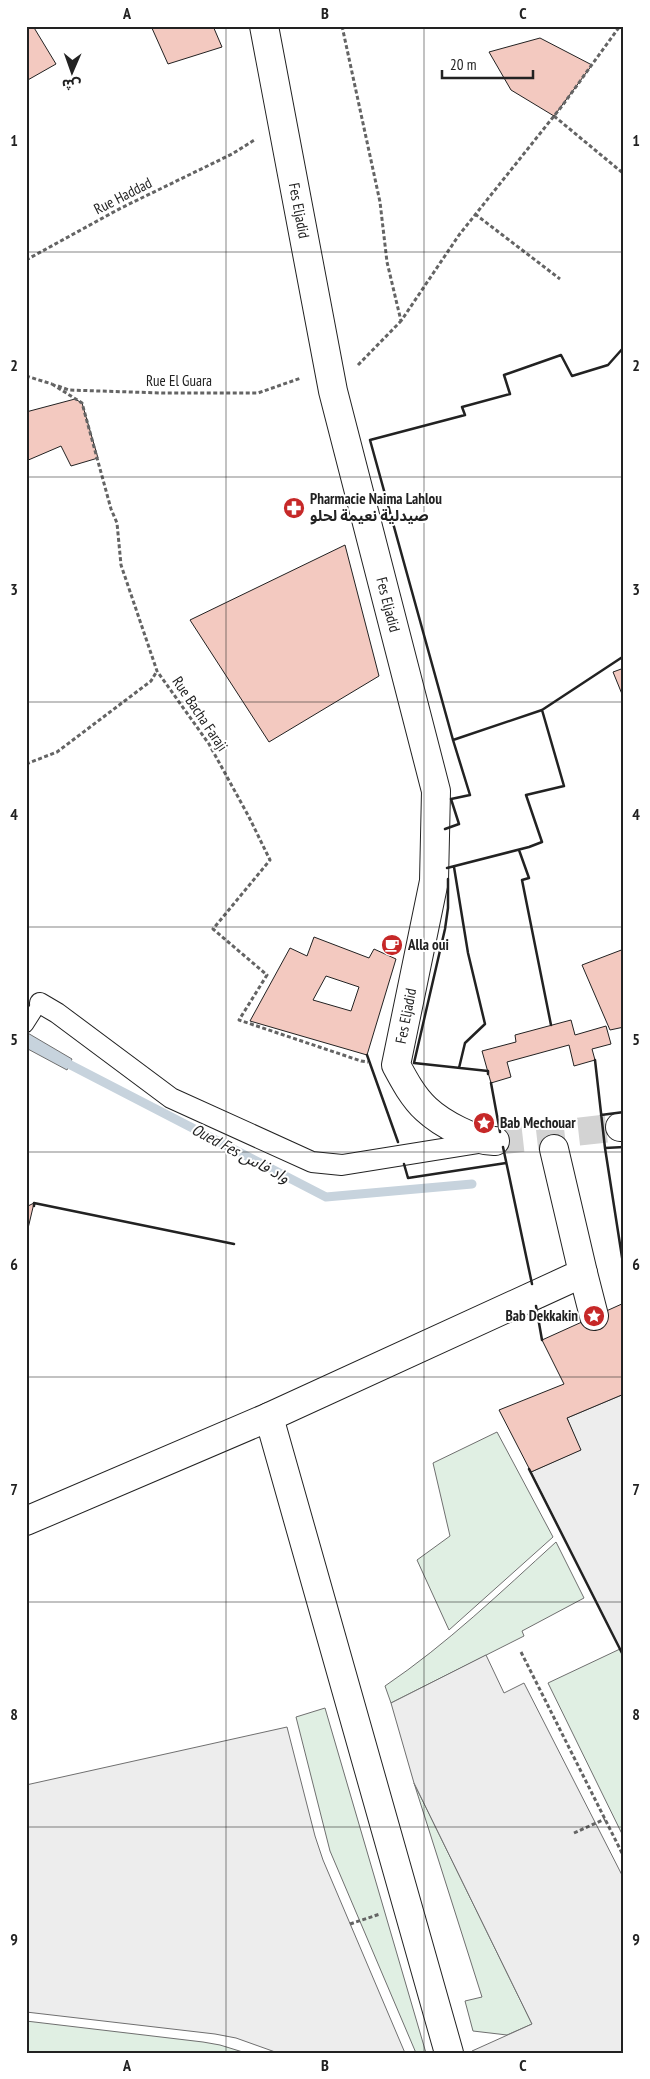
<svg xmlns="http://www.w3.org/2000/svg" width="650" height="2079" viewBox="0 0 650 2079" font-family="'PT Sans Narrow','Noto Sans Arabic',sans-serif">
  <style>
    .green { fill: #e0efe3; stroke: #6f6f6f }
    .parking { fill: #ededed; stroke: #6f6f6f }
    .water { fill: #c7d3dd; stroke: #6f6f6f }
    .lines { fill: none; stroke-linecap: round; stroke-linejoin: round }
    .stream { stroke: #c7d3dd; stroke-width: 9 }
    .building { fill: #f3c9c0; stroke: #222; fill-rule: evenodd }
    .minor-tunnel { stroke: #d3d3d3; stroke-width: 28; stroke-dasharray: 28 14; stroke-linecap: butt }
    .service-casing { stroke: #222; stroke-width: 16 }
    .pedestrian-casing { stroke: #222; stroke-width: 22 }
    .minor-casing { stroke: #222; stroke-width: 30 }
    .path { stroke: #646464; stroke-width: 3; stroke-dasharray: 4 2.5; stroke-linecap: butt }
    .service { stroke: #fff; stroke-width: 14 }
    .pedestrian { stroke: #fff; stroke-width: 20 }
    .minor { stroke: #fff; stroke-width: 28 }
    .wall { stroke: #222; stroke-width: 2.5 }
    .grid { fill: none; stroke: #222; stroke-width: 1; stroke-opacity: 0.55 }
    .labels { text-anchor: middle; stroke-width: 4; stroke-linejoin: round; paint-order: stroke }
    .street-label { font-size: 15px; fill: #222; stroke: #fff }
    .poi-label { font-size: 15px; font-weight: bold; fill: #222; stroke: #fff; text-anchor: start }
    .water-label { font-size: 16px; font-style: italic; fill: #222; stroke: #fff }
    .neatline { fill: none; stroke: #222; stroke-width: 2 }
    .grid-label { font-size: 16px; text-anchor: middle; font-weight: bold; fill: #222 }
  </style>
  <rect width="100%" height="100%" fill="#fff"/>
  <path class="green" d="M497 1432 553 1537 449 1630 417 1560 450 1536 433 1463Z
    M556 1542 584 1598 522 1631 524 1636 391 1703 385 1686C447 1644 501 1592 556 1542Z
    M620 1649 624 1657V1838L548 1683Z
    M325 1708 426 2053H416L330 1851 296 1717Z
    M414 1783 532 2024 507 2035 473 2031 465 2001 482 1997Z
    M26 2021 203 2042 220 2045 246 2053H26Z"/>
  <path class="parking" d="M624 1394V1657L531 1472 580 1450 567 1418Z
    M486 1655 504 1693 524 1683 624 1879V2053H473L472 2051 532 2024 414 1783 391 1703Z
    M287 1727 315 1836 323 1860 405 2053H278L236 2038 215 2034 26 2012V1785Z"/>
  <path class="water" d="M26 1032 72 1059 67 1070 26 1048Z"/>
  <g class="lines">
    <path class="stream" d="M59 1059 326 1197 472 1184"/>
  </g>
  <path class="building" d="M26 26H33L56 64 26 81Z
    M151 26H213L222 47 168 64Z
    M540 38 592 65 554 116 511 90 489 52Z
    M75 399 82 403 98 458 71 466 61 446 26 461V412Z
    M345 545 379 676 269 742 190 620Z
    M624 668V699L613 672Z
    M314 937 369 958 374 949 396 959 367 1055 250 1021 290 948 307 956ZM326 976 359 987 351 1011 313 1000Z
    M624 949V1027L610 1030 582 965Z
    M571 1020 575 1035 606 1026 611 1044 592 1049 595 1060 574 1066 569 1045 507 1062 511 1077 491 1083 482 1051 516 1042 515 1035Z
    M34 1203 26 1237V1207Z
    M624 1303V1394L567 1418 581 1450 531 1472 499 1410 564 1384 542 1340Z"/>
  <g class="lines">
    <path class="minor-tunnel" d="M495 1141 620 1127"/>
    <g class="service-casing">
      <path id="service" d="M26 1025 40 1003"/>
    </g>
    <g class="pedestrian-casing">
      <path id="pedestrian" d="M40 1003 57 1013 171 1098 312 1162 342 1165 485 1142"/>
    </g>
    <g class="minor-casing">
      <g id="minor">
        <path id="s1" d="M264 26 333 391 436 791 434 881 396 1065C404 1080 413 1097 426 1109 441 1123 475 1142 495 1141"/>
        <path d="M620 1127H624"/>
        <path d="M583 1273 594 1316"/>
        <path d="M269 1417 583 1273 554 1149"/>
        <path d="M26 1521 269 1417 449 2053"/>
      </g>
    </g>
    <path class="path" d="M342 26 380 202 387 262 401 321 459 235 562 106 620 26
      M554 116 624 174
      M475 214 560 279
      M26 260 121 208 232 154 256 139
      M358 365 401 321
      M26 376 52 384
      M52 384 82 403 111 509 117 523 121 565 157 671 209 744 249 817 270 860 213 929 267 975 239 1020 361 1061 368 1062
      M58 386 69 390 162 393H258L301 378
      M26 556V559
      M26 764 57 752 151 681 157 671
      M521 1652 624 1857
      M574 1833 605 1819
      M350 1924 380 1914"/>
    <use href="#service" class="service"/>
    <use href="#pedestrian" class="pedestrian"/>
    <use href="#minor" class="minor"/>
    <path class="wall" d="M453 740 542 710 624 656
      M445 829 459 824 451 799 470 795 453 740 370 440 465 415 462 407 510 394 504 375 561 355 572 376 608 365 624 347
      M519 850 529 878 522 880 551 1025
      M454 867 468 953 485 1024 465 1043 459 1068
      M447 868 529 847 542 842 526 795 564 786 542 710
      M448 879V908L445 929 414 1063 488 1071V1074
      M367 1055 398 1142
      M595 1060 605 1148 624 1270
      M491 1083 500 1132
      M601 1115 624 1112
      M503 1147 532 1284
      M605 1148 624 1147
      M404 1164 408 1178 506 1163
      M34 1206V1203L234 1244
      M536 1306 542 1340
      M529 1469 624 1657"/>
  </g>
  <path class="grid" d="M226 26V2053M424 26V2053M26 252H624M26 477H624M26 702H624M26 927H624M26 1152H624M26 1377H624M26 1602H624M26 1827H624"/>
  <defs>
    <g id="pharmacy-disc" transform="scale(1.125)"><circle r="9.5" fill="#c62828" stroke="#fff"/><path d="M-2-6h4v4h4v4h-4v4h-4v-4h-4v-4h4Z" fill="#fff"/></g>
    <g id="cafe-disc" transform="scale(1.125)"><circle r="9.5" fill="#c62828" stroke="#fff"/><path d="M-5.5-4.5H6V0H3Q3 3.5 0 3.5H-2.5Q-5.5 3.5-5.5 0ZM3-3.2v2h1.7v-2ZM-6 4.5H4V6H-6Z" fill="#fff"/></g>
    <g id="sight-disc" transform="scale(1.125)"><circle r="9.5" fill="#c62828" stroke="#fff"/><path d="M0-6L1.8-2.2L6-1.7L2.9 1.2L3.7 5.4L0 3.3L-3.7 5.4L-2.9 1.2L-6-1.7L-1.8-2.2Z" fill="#fff"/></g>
  </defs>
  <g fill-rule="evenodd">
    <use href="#pharmacy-disc" x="294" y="508"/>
    <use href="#cafe-disc" x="392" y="945"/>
    <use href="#sight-disc" x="484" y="1123"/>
    <use href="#sight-disc" x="594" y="1316"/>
  </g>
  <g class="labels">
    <g class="street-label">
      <text transform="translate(123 196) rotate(-27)" y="5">Rue Haddad</text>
      <text dy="5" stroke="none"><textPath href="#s1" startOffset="188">Fes Eljadid</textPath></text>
      <text x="179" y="386">Rue El Guara</text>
      <text dy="5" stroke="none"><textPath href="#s1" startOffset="592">Fes Eljadid</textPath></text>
      <text transform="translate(200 714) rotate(56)" y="5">Rue Bacha Faraji</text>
      <text transform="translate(406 1016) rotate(-79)" y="5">Fes Eljadid</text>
    </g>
    <g class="poi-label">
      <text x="310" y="504">Pharmacie Naima Lahlou<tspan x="310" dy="17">صيدلية نعيمة لحلو</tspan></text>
      <text x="408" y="950">Alla oui</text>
      <text x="500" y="1128">Bab Mechouar</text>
      <text x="578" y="1321" text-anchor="end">Bab Dekkakin</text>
    </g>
    <g class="water-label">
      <text transform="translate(241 1153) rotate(28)" y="6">Oued Fes واد فاس</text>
    </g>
  </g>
  <rect width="650" height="2079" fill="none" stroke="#ffffff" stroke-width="55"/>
  <g transform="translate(72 72) rotate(182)" stroke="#ffffff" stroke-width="4" paint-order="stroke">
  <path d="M0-4L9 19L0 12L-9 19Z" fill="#222222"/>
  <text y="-8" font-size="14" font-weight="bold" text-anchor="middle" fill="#222222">ش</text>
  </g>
  <path d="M442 70v8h91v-8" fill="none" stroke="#222222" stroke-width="2.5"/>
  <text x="450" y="70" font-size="15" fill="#222222" stroke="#ffffff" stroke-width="4" paint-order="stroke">20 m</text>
  <rect x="28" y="28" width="594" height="2024" class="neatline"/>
  <g class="grid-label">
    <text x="127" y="19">A</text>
    <text x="325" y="19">B</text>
    <text x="523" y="19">C</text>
    <text x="14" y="146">1</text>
    <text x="636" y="146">1</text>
    <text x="14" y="371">2</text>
    <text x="636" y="371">2</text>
    <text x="14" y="595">3</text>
    <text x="636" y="595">3</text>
    <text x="14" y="820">4</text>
    <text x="636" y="820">4</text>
    <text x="14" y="1045">5</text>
    <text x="636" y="1045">5</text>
    <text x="14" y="1270">6</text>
    <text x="636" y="1270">6</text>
    <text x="14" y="1495">7</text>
    <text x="636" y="1495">7</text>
    <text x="14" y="1720">8</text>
    <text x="636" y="1720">8</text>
    <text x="14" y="1945">9</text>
    <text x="636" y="1945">9</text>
    <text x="127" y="2071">A</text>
    <text x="325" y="2071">B</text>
    <text x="523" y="2071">C</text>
  </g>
</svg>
